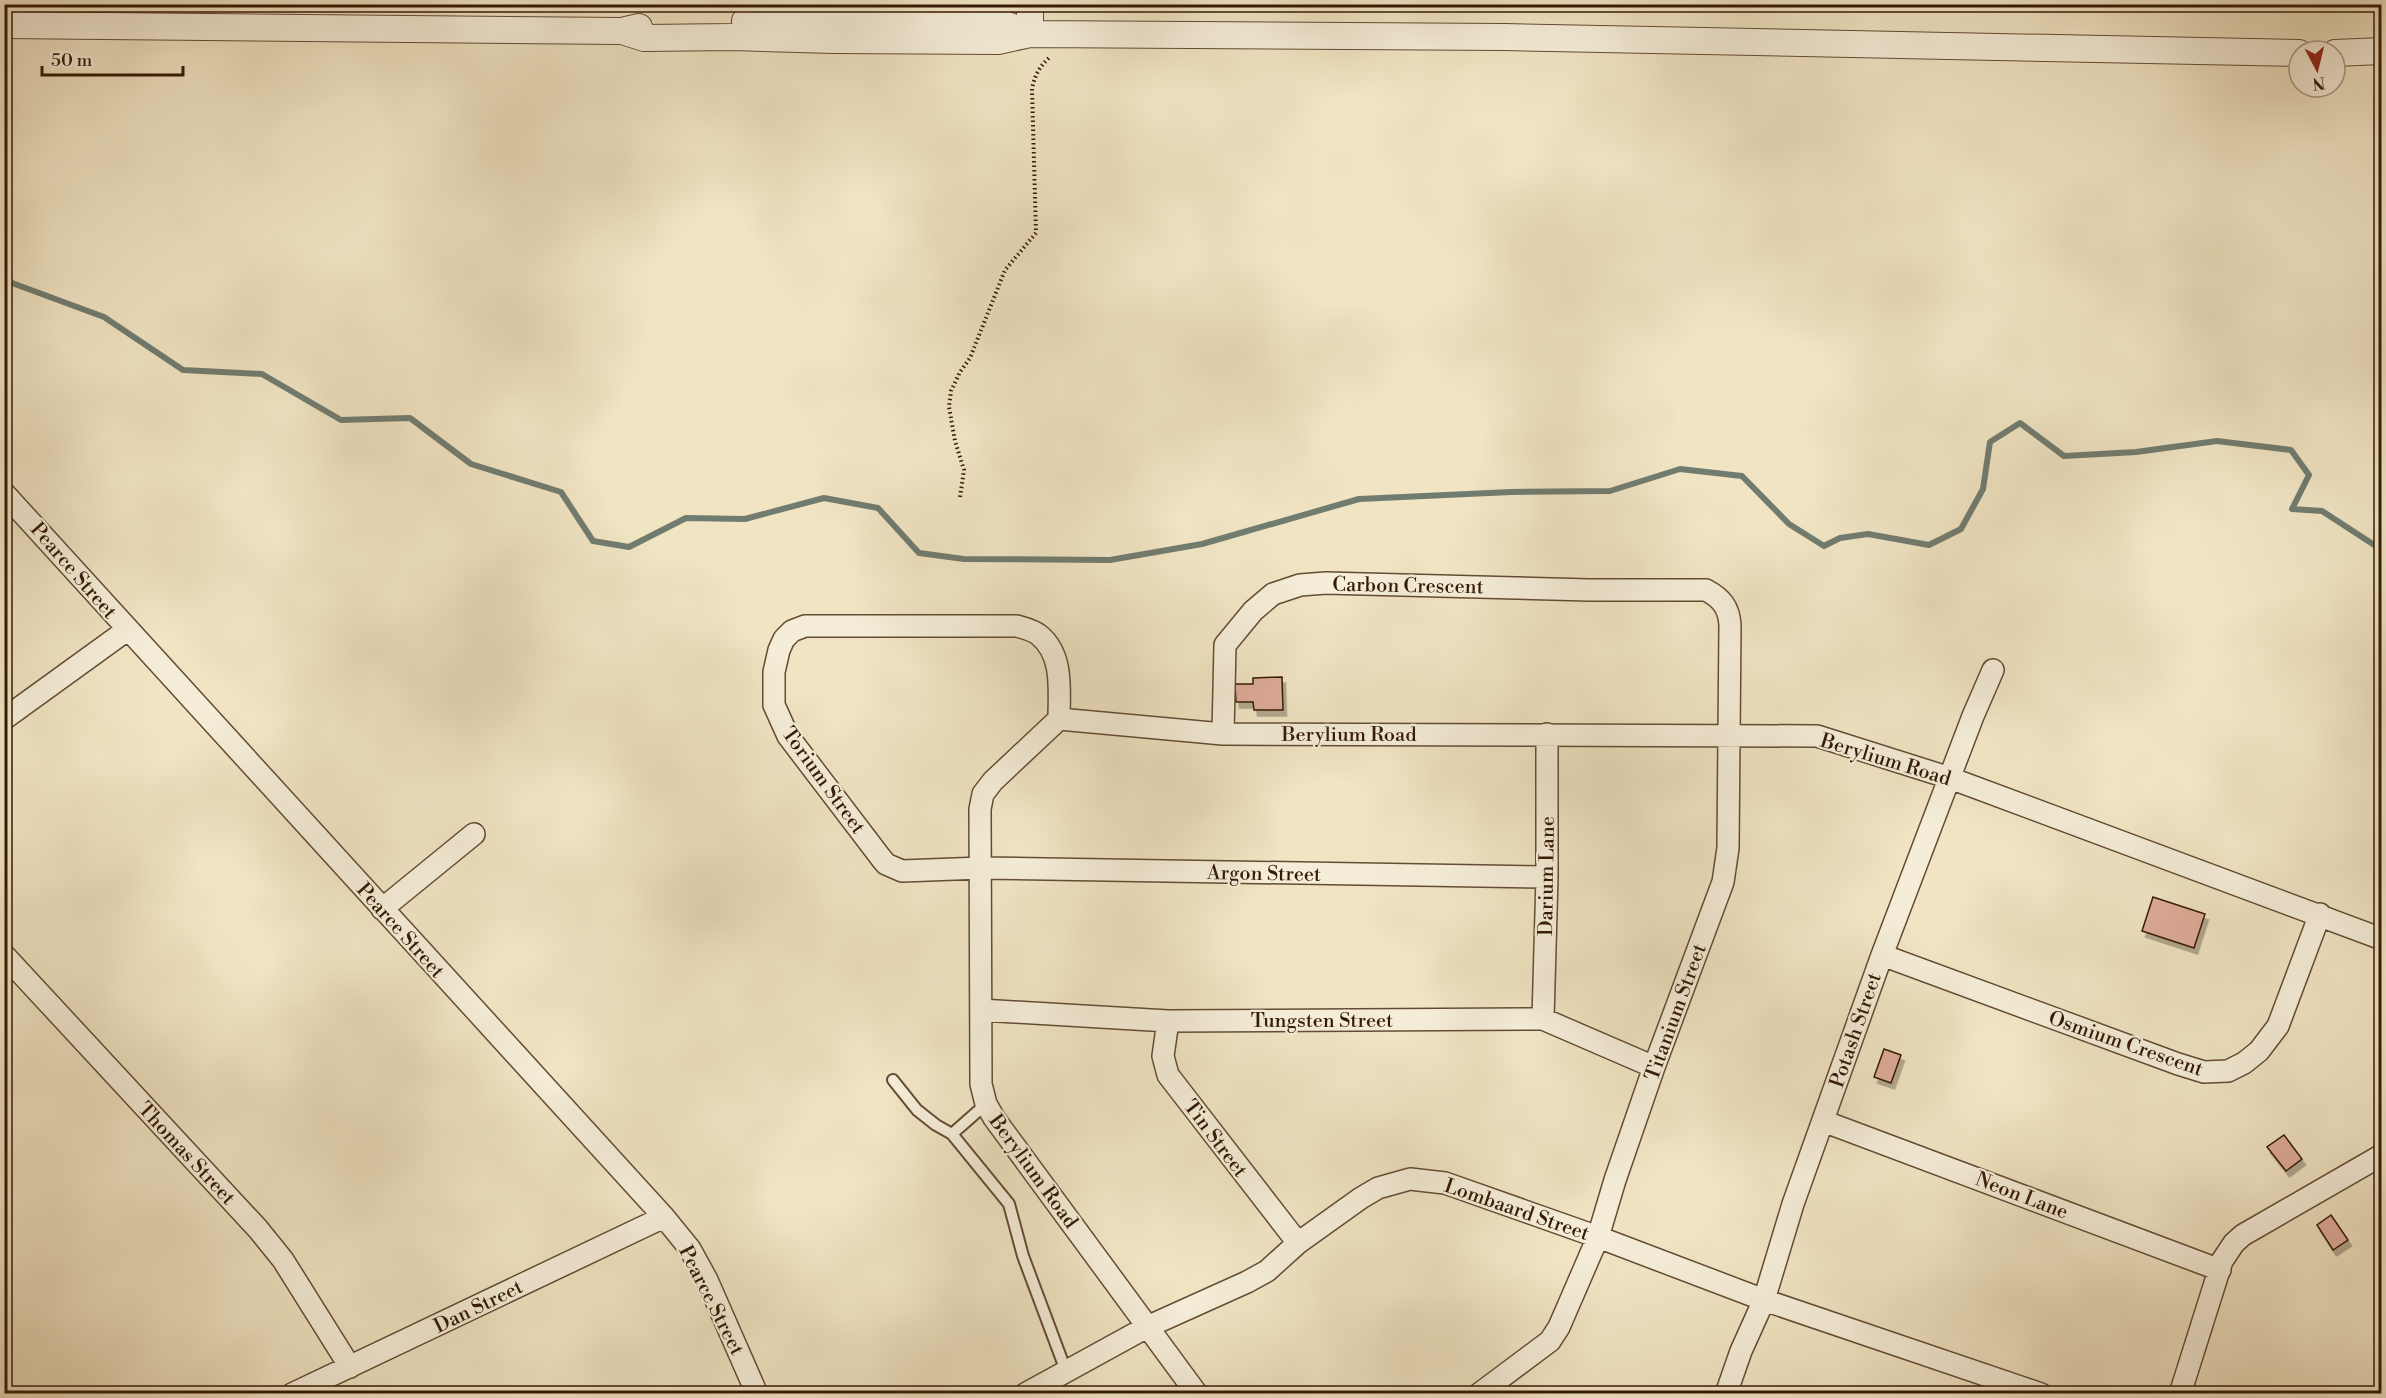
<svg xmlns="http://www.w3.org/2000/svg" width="2386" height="1398" viewBox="0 0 2386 1398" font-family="'Libre Bodoni',serif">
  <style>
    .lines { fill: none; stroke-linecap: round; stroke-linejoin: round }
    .stream { stroke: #717c70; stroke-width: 6 }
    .building { fill: #deac99; stroke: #341a05; stroke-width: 1.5; filter: url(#shadow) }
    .service-casing { stroke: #634c34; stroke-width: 14 }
    .minor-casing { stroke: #634c34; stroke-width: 24 }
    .tertiary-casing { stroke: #634c34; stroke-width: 28 }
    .path { stroke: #341a05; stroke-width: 4; stroke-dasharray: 1.5 3; stroke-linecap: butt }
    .service { stroke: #f5edd8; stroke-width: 10 }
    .minor { stroke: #f5edd8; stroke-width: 21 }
    .tertiary { stroke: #f5edd8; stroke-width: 26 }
    .labels { text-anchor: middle; stroke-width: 4.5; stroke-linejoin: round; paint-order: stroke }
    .street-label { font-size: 20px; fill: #341a05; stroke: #f5edd8 }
  </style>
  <defs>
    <filter id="shadow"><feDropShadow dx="3.5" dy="6" stdDeviation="0" flood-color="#0004"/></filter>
  </defs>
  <rect width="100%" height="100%" fill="#f0e4c3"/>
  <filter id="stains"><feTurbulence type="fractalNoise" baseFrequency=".00333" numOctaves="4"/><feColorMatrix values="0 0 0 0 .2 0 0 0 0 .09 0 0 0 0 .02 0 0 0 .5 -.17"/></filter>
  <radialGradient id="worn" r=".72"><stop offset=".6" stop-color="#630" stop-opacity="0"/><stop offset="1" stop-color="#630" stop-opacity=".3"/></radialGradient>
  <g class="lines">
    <path class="stream" d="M4 280 104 317 183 370 262 374 341 420 410 418 471 464 561 492 593 541 629 547 686 518 745 519 824 498 878 508 919 553 964 559 1110 560 1202 544 1359 499 1511 492 1610 491 1680 469 1742 476 1789 524 1824 546 1840 538 1868 534 1929 545 1961 529 1983 489 1990 442 2020 423 2064 456 2136 452 2217 441 2291 450 2309 475 2292 509 2322 511 2382 550"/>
  </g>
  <path class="building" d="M1282 677 1283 710H1254L1253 702H1236L1235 684H1253V678Z
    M2153 897 2205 914 2194 948 2142 931Z
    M1884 1049 1901 1055 1891 1083 1874 1077Z
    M2284 1135 2302 1159 2286 1171 2267 1147Z
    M2331 1215 2348 1240 2333 1250 2317 1225Z"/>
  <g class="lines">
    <g class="service-casing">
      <path id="service" d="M893 1080 917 1110 936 1125 952 1134 1009 1204 1023 1256 1066 1371
        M952 1134 986 1104"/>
    </g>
    <g class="minor-casing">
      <path id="minor" d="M4 493 664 1217 690 1249 707 1280 757 1394
        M4 719 127 630
        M1059 719C1059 691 1064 655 1039 635 1033 630 1024 628 1017 626H805L792 631 784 639 779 650 774 672V705L788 736 881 858 886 864 902 871 981 868 1547 877
        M1223 734 1225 645 1253 611 1273 594 1300 585 1326 583 1589 590H1706C1721 598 1729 607 1730 625L1728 848 1723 882 1654 1067 1615 1180 1598 1237 1559 1327 1550 1341 1479 1394
        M382 909 474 834
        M4 955 258 1229 283 1260 350 1367
        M1882 955 2178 1064 2204 1072 2228 1071 2244 1063 2259 1051 2278 1026 2320 914
        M981 1010 1168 1021 1543 1019 1654 1067
        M1543 1019 1547 877V734
        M1168 1021 1163 1056 1168 1075 1298 1243
        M1823 1121 2220 1270
        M292 1394 664 1217
        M1025 1394 1147 1327 1247 1282 1267 1271 1298 1243 1361 1198 1378 1188 1410 1179 1445 1183 1598 1237 1764 1300 2041 1394
        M1197 1394 994 1118 986 1104 981 1084 980 809 983 794 993 781 1059 719 1223 734 1817 736 1950 778 2382 939
        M1726 1394 1741 1351 1764 1300 1793 1204 1882 955 1973 716 1993 670
        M2180 1394 2222 1261 2234 1243 2243 1235 2382 1155"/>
    </g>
    <g class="tertiary-casing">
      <path id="tertiary" d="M1030 4V34
        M745 21H997L1030 34
        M4 25 622 31 639 27
        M622 31 644 38 732 37 833 40 998 41 1030 34 1504 37 2299 53
        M2335 53 2382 51"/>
    </g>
    <path class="path" d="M960 497 964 470 955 441 949 407 951 391 960 372 970 358 1005 270 1036 233 1032 89C1035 74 1040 66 1051 56"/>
    <use href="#service" class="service"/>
    <use href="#minor" class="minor"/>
    <use href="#tertiary" class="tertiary"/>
  </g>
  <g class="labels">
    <g class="street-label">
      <text transform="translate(74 570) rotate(49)" y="7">Pearce Street</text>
      <text transform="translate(1408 585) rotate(1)" y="7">Carbon Crescent</text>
      <text x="1349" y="741">Berylium Road</text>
      <text transform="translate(1886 759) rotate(17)" y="7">Berylium Road</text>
      <text transform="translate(824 780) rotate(54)" y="7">Torium Street</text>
      <text transform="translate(1264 873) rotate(1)" y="7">Argon Street</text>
      <text transform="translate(1546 876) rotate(-89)" y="7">Darium Lane</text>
      <text transform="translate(401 930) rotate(48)" y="7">Pearce Street</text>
      <text transform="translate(1675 1012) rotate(-70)" y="7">Titanium Street</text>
      <text x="1322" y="1027">Tungsten Street</text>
      <text transform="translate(1855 1030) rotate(-71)" y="7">Potash Street</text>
      <text transform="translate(2126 1043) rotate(19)" y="7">Osmium Crescent</text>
      <text transform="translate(1216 1138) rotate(53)" y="7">Tin Street</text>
      <text transform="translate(187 1153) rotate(47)" y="7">Thomas Street</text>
      <text transform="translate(1034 1171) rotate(54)" y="7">Berylium Road</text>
      <text transform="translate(2022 1195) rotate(21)" y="7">Neon Lane</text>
      <text transform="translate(1517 1209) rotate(19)" y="7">Lombaard Street</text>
      <text transform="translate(712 1300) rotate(63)" y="7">Pearce Street</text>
      <text transform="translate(478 1306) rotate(-26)" y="7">Dan Street</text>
    </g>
  </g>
  <rect width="2386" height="1398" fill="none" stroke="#f0e4c3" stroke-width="24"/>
  <rect x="6" y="6" width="2374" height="1386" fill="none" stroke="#341a05" stroke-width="3"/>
  <rect x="12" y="12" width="2362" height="1374" fill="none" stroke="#341a05" stroke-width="1.5"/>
  <g transform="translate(2317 69) rotate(173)"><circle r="28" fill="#f5edd8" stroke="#a89984" stroke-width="1.5"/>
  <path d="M0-4.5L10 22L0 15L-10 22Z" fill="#8f2418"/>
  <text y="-9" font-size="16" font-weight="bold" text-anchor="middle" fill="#341a05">N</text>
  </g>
  <path d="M42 66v9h141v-9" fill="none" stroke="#341a05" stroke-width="3"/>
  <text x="51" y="66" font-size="18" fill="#341a05" stroke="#f5edd8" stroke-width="4.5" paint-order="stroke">50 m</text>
  <rect width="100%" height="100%" filter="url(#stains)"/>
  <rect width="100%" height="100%" fill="url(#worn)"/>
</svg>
